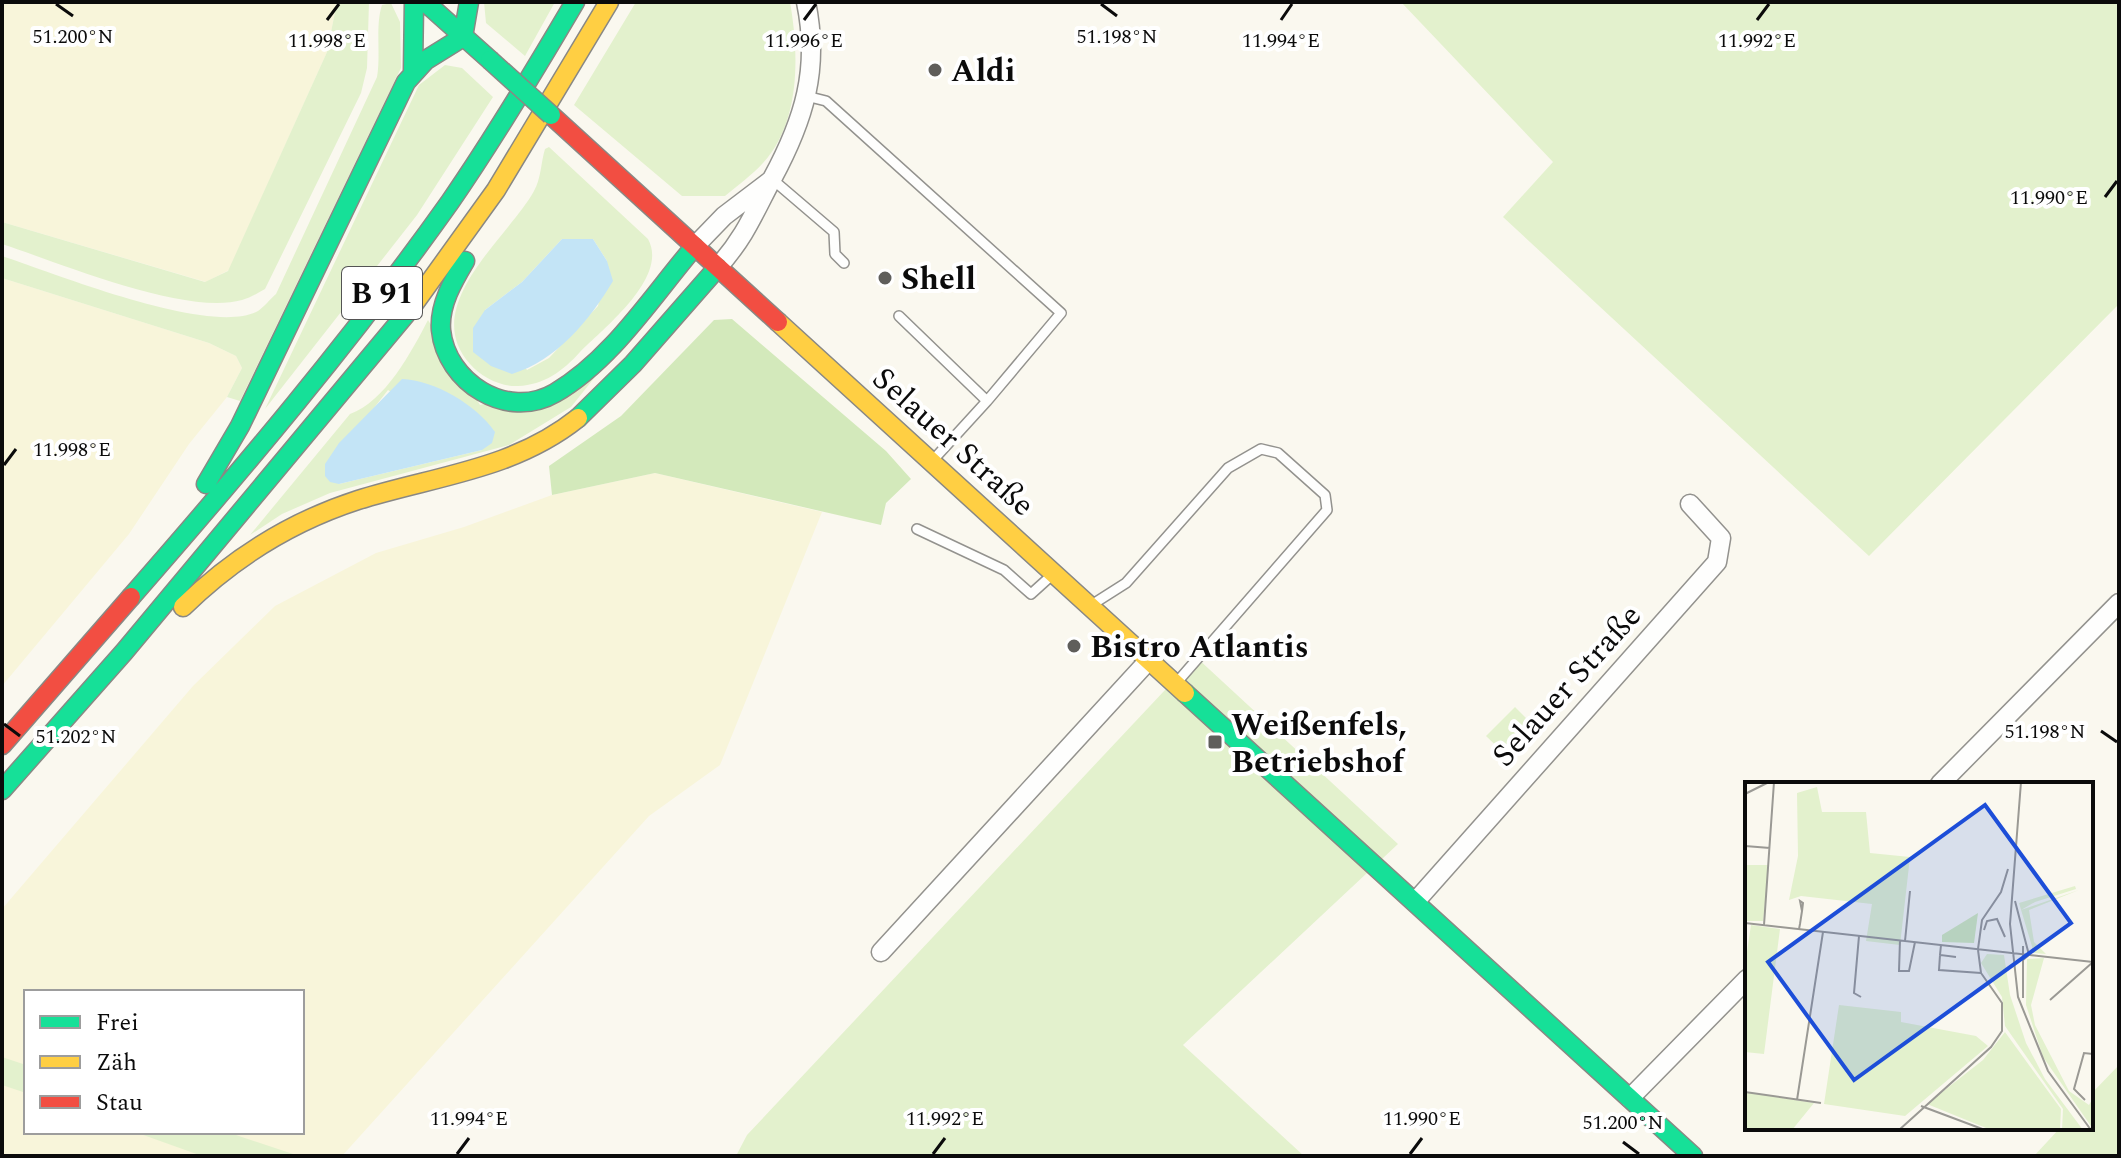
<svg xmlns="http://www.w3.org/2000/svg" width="2121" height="1158" viewBox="0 0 2121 1158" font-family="Spectral,serif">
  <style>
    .farmland { fill: #f8f5da; fill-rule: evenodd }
    .green { fill: #e3f1cd; fill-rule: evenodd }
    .forest { fill: #d3e9bb }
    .water { fill: #c3e4f6 }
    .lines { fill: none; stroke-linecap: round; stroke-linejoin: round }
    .lane-casing { stroke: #93928e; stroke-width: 12 }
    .street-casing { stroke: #93928e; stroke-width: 21 }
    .fast-casing { stroke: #898884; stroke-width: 21 }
    .slow-casing { stroke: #898884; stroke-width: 21 }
    .jam-casing { stroke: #898884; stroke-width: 21 }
    .lane { stroke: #fefefd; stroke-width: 9 }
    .street { stroke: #fefefd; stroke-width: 18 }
    .fast { stroke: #16e098; stroke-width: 18 }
    .slow { stroke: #ffcf43; stroke-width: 18 }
    .jam { stroke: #f24e42; stroke-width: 18 }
    .fast-bridge-casing { stroke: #898884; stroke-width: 21; stroke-linecap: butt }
    .fast-bridge { stroke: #16e098; stroke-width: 18 }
    .ticks { fill: none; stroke: #0b0b0b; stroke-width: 3 }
    .poi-dot { fill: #5f5e5b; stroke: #fff; stroke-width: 3 }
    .labels { text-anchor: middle; stroke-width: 8; stroke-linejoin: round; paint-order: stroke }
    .shield { fill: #fff; stroke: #545454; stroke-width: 2 }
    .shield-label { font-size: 30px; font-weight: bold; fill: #0b0b0b }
    .poi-label { font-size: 32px; font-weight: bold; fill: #0b0b0b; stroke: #fff; text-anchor: start }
    .street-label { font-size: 32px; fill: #0b0b0b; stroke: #fff }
    .inset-road { fill: none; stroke: #9a9994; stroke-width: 2 }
    .view { fill: #1d4ed8; fill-opacity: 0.15; stroke: #1d4ed8; stroke-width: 4 }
    .inset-edge { fill: none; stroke: #0b0b0b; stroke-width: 4 }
    .ticks-label { font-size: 20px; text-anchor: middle; fill: #0b0b0b; stroke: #fff; stroke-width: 8; stroke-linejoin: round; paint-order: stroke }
  </style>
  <rect width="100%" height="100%" fill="#faf8ef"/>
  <path class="farmland" d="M2 2H337L327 52 229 270 206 282 2 222Z
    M2 278 209 343 236 356 242 368 227 397 189 444 129 534 2 686Z
    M655 473 822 512 720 765 649 816 342 1156H2V909L193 686 275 606 376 553 464 527 552 495ZM26 992H302V1132H26Z"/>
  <path class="green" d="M337 2H369L367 68 361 93 265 289C258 293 250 298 242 300 185 316 60 263 2 244V222L205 282 228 271 327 52Z
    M484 2H555L525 56 486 23Z
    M636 2H790C799 53 801 122 763 163 752 175 738 185 725 196H682L574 105Z
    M1401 2H2119V304L1869 556 1503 217 1553 162Z
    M391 3 400 22 401 68 240 401 227 397 242 368 236 356 209 343 2 278V256C54 273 211 337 258 311 264 307 270 299 276 294L377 77C381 54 375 26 382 5Z
    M445 65 462 68 493 97 417 215 265 409 419 85Z
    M549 147 648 239C669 277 605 327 580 352 563 371 544 385 518 386 501 387 481 377 470 364 418 306 508 238 534 191 541 179 541 162 545 149ZM562 239H593L607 261 598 306 549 358 527 370 485 310 522 282Z
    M428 320 480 405 595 377 571 407 509 445 330 493 282 514 250 535 350 414C385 402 412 351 428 320ZM388 390 482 450 339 484 370 413Z
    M1196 657 1398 844 1183 1045 1304 1156H736L747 1135Z
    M1515 707 1538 730 1510 759 1486 736Z
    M2 1057 26 1065V1093L2 1085Z
    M2119 1065V1156H2034L2060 1128H2091V1094Z
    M135 1132H227L296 1155 202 1156Z"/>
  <path class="forest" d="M732 319 886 451 911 479 886 503 881 525 655 473 552 495 549 466 621 416 714 320Z"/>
  <path class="water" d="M562 239H593L607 261 613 281C589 321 557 360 512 374L491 366 473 352V328L485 310 522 282Z
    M402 379C434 380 477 405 495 432L492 443 482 450 339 484 330 482 325 476V464L339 443Z"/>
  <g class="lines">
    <g class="lane-casing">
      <path id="lane" d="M806 96 826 101 1061 313 987 401
        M772 179 834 232 835 254 844 263
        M899 316 987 401 934 459
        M917 529 1004 570 1031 594 1052 575
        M1093 604 1126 583 1228 468 1261 449 1278 453 1325 495 1327 510 1178 681"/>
    </g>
    <g class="street-casing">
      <path id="street" d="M695 246 724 216 770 181
        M718 267C745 237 754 213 772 179 804 120 820 69 806 2
        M1940 784 2119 603
        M1415 902 1717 562 1721 538 1690 504
        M881 952 1149 660
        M1630 1098 1747 979"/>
    </g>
    <g class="fast-casing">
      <path id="fast" d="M425 2 490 60
        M413 71 414 2
        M465 261C453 281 439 305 441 330 446 382 507 421 555 393 612 360 653 295 695 246
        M578 418 633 364 718 267
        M206 484 240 426 406 82 426 60 463 37 469 2
        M131 597C242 470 352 340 450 202 495 137 535 70 575 2
        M1185 693 1693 1156
        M2 790 124 652 411 308"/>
    </g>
    <g class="slow-casing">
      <path id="slow" d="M411 308 496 190 609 2
        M778 322 1185 693
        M183 607C233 558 290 522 358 500 434 476 513 470 578 418"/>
    </g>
    <g class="jam-casing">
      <path id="jam" d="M551 115 778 322
        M2 745 131 597"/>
    </g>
    <use href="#lane" class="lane"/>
    <use href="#street" class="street"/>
    <use href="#fast" class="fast"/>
    <use href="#slow" class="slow"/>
    <use href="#jam" class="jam"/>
    <g class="fast-bridge-casing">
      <path id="fast-bridge" d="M490 60 551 115"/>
    </g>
    <use href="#fast-bridge" class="fast-bridge"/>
  </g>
  <path class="ticks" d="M56 4 73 16M1101 4 1117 16M327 20 339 4M804 20 816 4M1281 20 1292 4M1757 20 1769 4M2105 197 2117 181M4 465 16 449M4 724 20 736M2101 731 2117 742M1623 1142 1639 1154M457 1154 469 1138M933 1154 945 1138M1410 1154 1422 1138"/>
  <g class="poi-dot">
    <circle cx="935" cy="70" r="8"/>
    <circle cx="885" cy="278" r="8"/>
    <circle cx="1074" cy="646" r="8"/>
    <rect x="1207" y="734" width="16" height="16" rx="4"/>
  </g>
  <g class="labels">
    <rect class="shield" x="342" y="267" width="80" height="52" rx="6"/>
    <g class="shield-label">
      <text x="382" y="303">B 91</text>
    </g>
    <g class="poi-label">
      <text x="951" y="81">Aldi</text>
      <text x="901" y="289">Shell</text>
      <text x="1090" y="657">Bistro Atlantis</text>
      <text x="1231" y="735">Weißenfels,<tspan x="1231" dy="37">Betriebshof</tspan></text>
    </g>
    <g class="street-label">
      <text transform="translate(954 441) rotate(42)" y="11">Selauer Straße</text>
      <text transform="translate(1566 685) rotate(-48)" y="11">Selauer Straße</text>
    </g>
  </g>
  <g transform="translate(1745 782)">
    <rect width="348" height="348" fill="#faf8ef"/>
    <path d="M72 5 77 30H121L125 71 165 75 155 163 121 159 127 122 56 114 44 118 53 74 52 11ZM0 83H24L18 139H0ZM330 104 331 107 290 120 276 128 334 108 284 128 289 160 301 172 289 171 274 121ZM6 143 35 147 19 272 0 270V183ZM242 172 259 173 265 213 281 261 300 297 338 348H317L318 327 260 244 257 215 236 181ZM299 176 286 223 290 243 324 309 344 323 348 316V347L298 275 281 223 282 177ZM94 223 156 230V240L231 254 243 264 160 334 79 322ZM260 250 316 327 315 348H246L182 322 238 278ZM0 310 69 321 47 348H0Z" fill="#e3f1cd"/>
    <path d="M233 131 229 161 197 160V153Z" fill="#d3e9bb"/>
    <path class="inset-road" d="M276 0 265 142 273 215 303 289 346 348M0 12 24 0M0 64 25 66M270 119 284 173 278 178M0 141 348 180M19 143 29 0M54 147 55 142 57 129 58 121 55 119 57 129M239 148 242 139 252 137 260 155M114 154 109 211 116 215M155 158 154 189H164L170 160M160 159 165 109M196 163 195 173 211 175M233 167 237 138 256 110 263 87M195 173 194 188 236 191M278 216V164M305 218 348 180M0 310 76 321M52 318 78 150M340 318 329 307 339 271 348 272M176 324 240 348M154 348 246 265 257 249V221L236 191 233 168"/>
    <path class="view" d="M240 23 326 141 109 298 23 180Z"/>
    <rect width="348" height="348" class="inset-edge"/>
  </g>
  <g class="ticks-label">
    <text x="73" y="43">51.200°N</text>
    <text x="1117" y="43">51.198°N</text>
    <text x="804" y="47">11.996°E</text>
    <text x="327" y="47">11.998°E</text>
    <text x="1281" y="47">11.994°E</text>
    <text x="1757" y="47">11.992°E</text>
    <text x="2049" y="204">11.990°E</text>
    <text x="72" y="456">11.998°E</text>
    <text x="2045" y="738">51.198°N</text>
    <text x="76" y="743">51.202°N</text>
    <text x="469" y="1125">11.994°E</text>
    <text x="945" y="1125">11.992°E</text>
    <text x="1422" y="1125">11.990°E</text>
    <text x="1623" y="1129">51.200°N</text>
  </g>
  <rect width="2121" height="1158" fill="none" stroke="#0b0b0b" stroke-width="8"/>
  <rect x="24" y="990" width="280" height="144" fill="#ffffff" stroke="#9d9d9d" stroke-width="2"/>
  <rect x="40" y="1016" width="40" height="12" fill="#16e098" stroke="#9d9d9d" stroke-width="2"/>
  <text x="96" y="1030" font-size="24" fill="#0b0b0b">Frei</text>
  <rect x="40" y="1056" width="40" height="12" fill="#ffcf43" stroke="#9d9d9d" stroke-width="2"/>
  <text x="96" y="1070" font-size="24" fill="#0b0b0b">Zäh</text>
  <rect x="40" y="1096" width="40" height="12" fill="#f24e42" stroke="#9d9d9d" stroke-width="2"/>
  <text x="96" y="1110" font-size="24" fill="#0b0b0b">Stau</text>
</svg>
